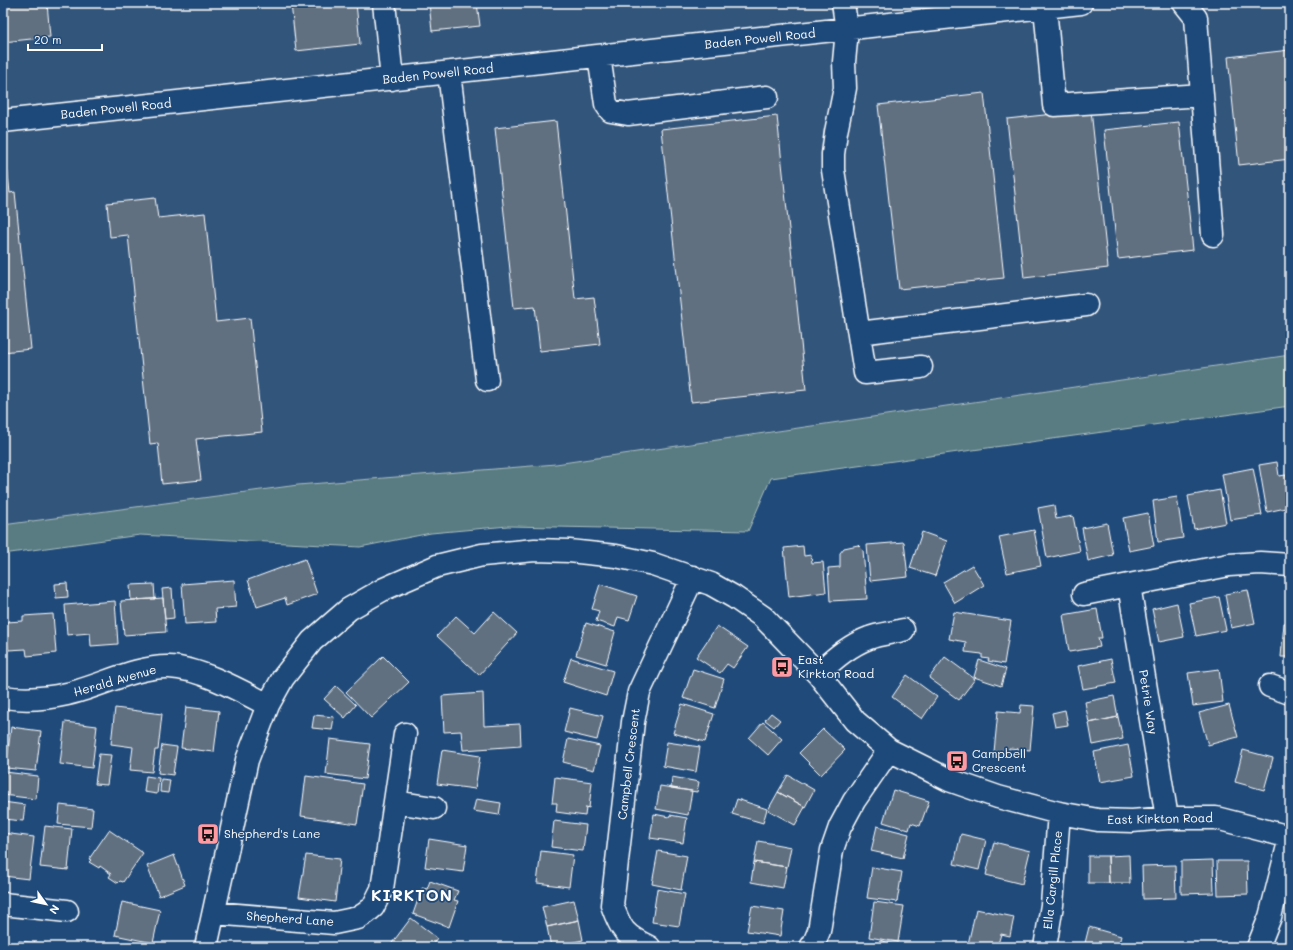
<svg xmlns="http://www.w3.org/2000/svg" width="1293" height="950" viewBox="0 0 1293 950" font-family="Mali,sans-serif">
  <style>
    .built { fill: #32557c }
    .green { fill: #587c81; stroke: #acbec0 }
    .building { fill: #606f80; stroke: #fff }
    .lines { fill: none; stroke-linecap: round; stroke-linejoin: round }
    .minor-casing { stroke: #fff; stroke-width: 25 }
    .minor { stroke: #1f4a7a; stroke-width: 22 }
    .labels { text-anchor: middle; stroke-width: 3.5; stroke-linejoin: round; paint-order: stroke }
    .street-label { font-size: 12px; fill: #fff; stroke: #1f4a7a }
    .poi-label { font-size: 12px; fill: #fff; stroke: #1f4a7a; text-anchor: start }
    .district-label { font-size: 16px; font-weight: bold; letter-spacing: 1px; fill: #fff; stroke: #1f4a7a }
  </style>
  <rect width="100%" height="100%" fill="#1f4a7a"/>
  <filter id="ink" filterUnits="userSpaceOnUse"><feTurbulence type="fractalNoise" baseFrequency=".025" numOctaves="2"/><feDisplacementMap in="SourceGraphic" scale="8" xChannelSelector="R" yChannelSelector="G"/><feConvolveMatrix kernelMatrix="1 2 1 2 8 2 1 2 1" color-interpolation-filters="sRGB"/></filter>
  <g filter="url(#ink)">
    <path class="built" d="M3 3H1290V355L556 464 298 485 3 525Z"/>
    <path class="green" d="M1290 355V406L771 478 748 531 508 526 431 533 360 547 140 535 3 554V525L298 485 556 464Z"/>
    <path class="building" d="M3 3H47L50 37 3 42Z
      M291 3H356L360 44 296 51Z
      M429 3H477L480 26 432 31Z
      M1290 50V159L1239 165 1228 57Z
      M984 93 1004 278 899 289 878 105Z
      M1091 110 1108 268 1024 278 1007 119Z
      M777 116 806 390 691 402 661 129Z
      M556 121 575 299 594 297 600 344 540 351 535 306 514 308 495 128Z
      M1179 122 1193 250 1118 259 1104 130Z
      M3 146H5L10 193 15 192 31 349 3 352Z
      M155 198 158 218 205 213 216 322 250 318 262 432 196 439 201 480 162 484 158 443 150 444 128 235 110 237 107 203Z
      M1277 462 1279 476 1286 475 1290 498V507L1267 512 1259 465Z
      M1253 468 1262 515 1230 520 1222 474Z
      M1220 490 1226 523 1194 529 1188 496Z
      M1177 497 1183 538 1158 542 1153 501Z
      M1054 505 1056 519 1073 516 1080 551 1047 558 1038 508Z
      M1148 513 1154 546 1129 551 1123 518Z
      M1107 523 1113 555 1088 561 1082 528Z
      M1034 530 1041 566 1007 573 999 537Z
      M922 532 947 541 935 576 910 568Z
      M904 542 908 577 870 581 867 545Z
      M858 545 863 550 867 599 830 601 828 568 840 567V553L844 548Z
      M803 546 804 556 811 555 812 563 823 562 826 592 789 597 784 548Z
      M305 559 317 594 287 605 285 598 257 607 248 580Z
      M972 565 984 585 955 603 943 582Z
      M234 580 236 607 215 609 216 622 185 624 182 584Z
      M67 583 68 597 56 598 55 584Z
      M154 584 155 599 131 600 130 585Z
      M600 584 637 596 629 620 618 617 615 627 596 621 599 611 592 609Z
      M172 588 174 618 165 619 162 589Z
      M1248 590 1255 623 1231 628 1225 594Z
      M1219 597 1226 630 1196 636 1189 603Z
      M163 598 166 632 124 635 121 601Z
      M115 601 118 644 91 646 90 633 67 635 65 605Z
      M1177 603 1184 637 1159 642 1152 609Z
      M1097 609 1102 638H1098L1100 647 1069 652 1063 615Z
      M494 612 517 633 479 675 437 636 456 616 475 633Z
      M954 612 1011 621 1004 664 988 661 989 659 982 658V654L965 652 966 642 949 639Z
      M53 614 56 653 27 656 26 649 8 650 6 622 23 621V616Z
      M586 623 615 632 606 664 576 655Z
      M1284 623H1290V657H1281Z
      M717 626 748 647 733 668 727 664 720 673 696 657Z
      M383 656 409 682 371 718 346 692Z
      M945 657 975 679 959 700 929 678Z
      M571 658 613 671 606 696 563 682Z
      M1111 659 1116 683 1083 689 1078 666Z
      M979 660 1006 669 1001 686 974 677Z
      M693 669 724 679 715 708 683 698Z
      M1219 669 1223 702 1193 706 1188 673Z
      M907 675 937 697 922 719 892 697Z
      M336 686 356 705 345 718 324 699Z
      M483 693 484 726 520 724 521 746 463 750 461 731 444 732 442 696Z
      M1114 696 1118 717 1089 723 1085 702Z
      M682 704 714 714 705 742 673 733Z
      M1021 705 1034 706 1030 750 1009 748V753L994 752 998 711 1020 713Z
      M1229 705 1238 737 1208 745 1199 713Z
      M186 707 219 711 214 752 181 748Z
      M115 708 162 714 158 750H155L152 772 130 770 133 747 111 744Z
      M570 708 603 716 597 740 564 732Z
      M1065 710 1068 725 1055 727 1052 713Z
      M771 713 780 720 774 727 765 720Z
      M314 715 334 717 332 730 312 728Z
      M1118 717 1123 739 1093 745 1089 723Z
      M65 722 97 726 92 768 60 764Z
      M763 722 782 739 768 755 749 738Z
      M11 727 41 731 36 771 6 768Z
      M823 729 845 750 821 775 799 753Z
      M330 739 370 744 365 779 326 774Z
      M568 739 600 746 594 770 563 762Z
      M667 742 700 747 696 772 663 766Z
      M162 745 177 747 173 775 158 773Z
      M1128 745 1134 776 1100 782 1094 752Z
      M442 750 480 756 475 789 437 784Z
      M1243 750 1273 758 1264 790 1235 782Z
      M99 754 111 755 107 785 95 784Z
      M5 772 38 776 36 799 3 795Z
      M788 775 814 790 805 807 778 792Z
      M146 776 159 778 157 794 144 792Z
      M306 776 363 784 357 824 301 816Z
      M555 777 592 782 589 808 586 807 585 816 556 812 557 803H552Z
      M672 777 699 782 697 792 671 788Z
      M161 779 170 780 168 793 160 792Z
      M660 786 692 791 688 815 656 809Z
      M893 790 929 801 920 826 911 823 909 830 883 822Z
      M778 792 805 807 795 825 768 810Z
      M476 799 501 803 499 815 473 811Z
      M737 799 767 809 763 823 732 814Z
      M3 802 25 805 23 821 3 819Z
      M60 805 93 809 91 827 58 824Z
      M654 814 669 817 670 815 687 818 683 843 650 838Z
      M554 821 586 825 583 851 551 847Z
      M45 826 72 829 68 870 40 867Z
      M877 826 909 834 903 858 871 851Z
      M109 830 143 853 123 882 120 881 118 883 109 877 111 874 100 866 99 868 89 862 91 860 89 859Z
      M3 833 34 837 29 879 3 876Z
      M961 834 986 840 979 870 954 864Z
      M429 839 467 845 463 872 425 867Z
      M758 841 791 847 787 867 754 862Z
      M994 842 1030 851 1022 884 986 875Z
      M541 851 573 855 569 887 537 883Z
      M658 851 687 856 681 890 652 884Z
      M174 855 185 885 159 896 147 866Z
      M306 855 340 859 335 902 299 897Z
      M1129 855 1130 883H1109L1108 856Z
      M1088 856H1108L1109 883H1088Z
      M1213 860 1214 893 1181 894V861Z
      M1217 861H1247L1248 894 1218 895Z
      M754 862 787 867 783 888 751 882Z
      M1175 865 1176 898 1143 899 1142 866Z
      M872 867 902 872 897 902 867 898Z
      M430 881 458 891 454 900 458 901 449 927 413 914 422 888 427 889Z
      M657 889 685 894 679 926 652 922Z
      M574 900 579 920 547 927 542 907Z
      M122 902 160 910 153 943 115 935Z
      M874 902 904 906 898 942 869 937Z
      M752 906 784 911 780 936 747 931Z
      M976 909 1014 917 1010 936 1001 934 997 947H980L968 944Z
      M411 918 437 938 431 947H389Z
      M579 920 583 940 551 947 547 927Z
      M1089 927 1121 936 1118 947H1084Z
      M880 940 900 947H877Z
      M19 941 47 944 46 947H18Z"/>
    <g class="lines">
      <g class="minor-casing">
        <path id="minor" d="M384 3 392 79
          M843 3 847 30 844 62 845 88 836 132 833 154V170L865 373 921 367
          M1184 3 1196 18 1213 235
          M1045 7 1054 105 1202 95
          M599 56 606 104 611 111 628 114 767 97
          M449 73 487 380
          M3 121 1081 3
          M859 333 1086 305
          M1084 594 1129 585
          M818 674C832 660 850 645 869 638 879 634 892 633 903 630
          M1270 686 1290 693
          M3 697C24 700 45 699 67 694 99 687 136 666 169 667 200 668 241 691 268 705
          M395 802 434 808
          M1167 818 1129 585 1229 565 1260 563 1290 565
          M3 904 67 911
          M214 913 334 923 358 918 366 913 373 907 382 889 405 734
          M206 947 247 760 268 705 283 678 312 641 349 609 384 589 437 566 482 555 535 550 569 551 616 556 653 564 711 584 734 597 763 617 818 674 855 721 889 750 949 780 998 797 1059 813 1098 820 1132 821 1167 818H1216L1290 837
          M649 947C624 935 621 930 612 905L633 722 639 692 693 577
          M811 947 814 943 819 931 832 850 840 827 854 801 889 750
          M1045 947 1052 905 1059 813
          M1258 947 1270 917 1290 838"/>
      </g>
      <use href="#minor" class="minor"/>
    </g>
  </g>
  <defs>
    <g id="bus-square" transform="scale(1.15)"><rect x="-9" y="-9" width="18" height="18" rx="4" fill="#ff9aa2" stroke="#1f4a7a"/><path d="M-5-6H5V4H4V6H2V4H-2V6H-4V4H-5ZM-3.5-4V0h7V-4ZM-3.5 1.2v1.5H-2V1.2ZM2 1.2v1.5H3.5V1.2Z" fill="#111"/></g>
  </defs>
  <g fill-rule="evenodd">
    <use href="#bus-square" x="782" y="667"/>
    <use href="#bus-square" x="957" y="761"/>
    <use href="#bus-square" x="208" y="834"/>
  </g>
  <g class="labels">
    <g class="street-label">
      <text transform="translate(760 39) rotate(-6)" y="4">Baden Powell Road</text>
      <text transform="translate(438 74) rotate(-6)" y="4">Baden Powell Road</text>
      <text transform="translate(116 109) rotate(-6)" y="4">Baden Powell Road</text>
      <text transform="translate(115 681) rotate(-16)" y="4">Herald Avenue</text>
      <text transform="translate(1148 702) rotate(81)" y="4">Petrie Way</text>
      <text transform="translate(629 764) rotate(-83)" y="4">Campbell Crescent</text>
      <text transform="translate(1160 819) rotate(-1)" y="4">East Kirkton Road</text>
      <text transform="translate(1053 880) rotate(-84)" y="4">Ella Cargill Place</text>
      <text transform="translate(290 919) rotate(4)" y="4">Shepherd Lane</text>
    </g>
    <g class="poi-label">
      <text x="798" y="664">East<tspan x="798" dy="14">Kirkton Road</tspan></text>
      <text x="972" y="758">Campbell<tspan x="972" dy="14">Crescent</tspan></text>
      <text x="224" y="838">Shepherd's Lane</text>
    </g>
    <g class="district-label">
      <text x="412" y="901">KIRKTON</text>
    </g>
  </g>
  <rect width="1293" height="950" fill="none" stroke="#1f4a7a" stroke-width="16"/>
  <rect x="8" y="8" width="1277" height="934" fill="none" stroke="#fff" stroke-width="1.5" filter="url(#ink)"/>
  <g transform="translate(46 904) rotate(123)" stroke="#1f4a7a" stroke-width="3" paint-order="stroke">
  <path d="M0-3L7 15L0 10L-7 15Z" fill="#ffffff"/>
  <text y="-6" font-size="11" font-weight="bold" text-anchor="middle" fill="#ffffff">N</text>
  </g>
  <path d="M28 44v6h74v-6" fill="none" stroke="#ffffff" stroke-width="2"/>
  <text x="34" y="44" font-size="12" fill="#ffffff" stroke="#1f4a7a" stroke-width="3" paint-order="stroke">20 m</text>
</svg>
